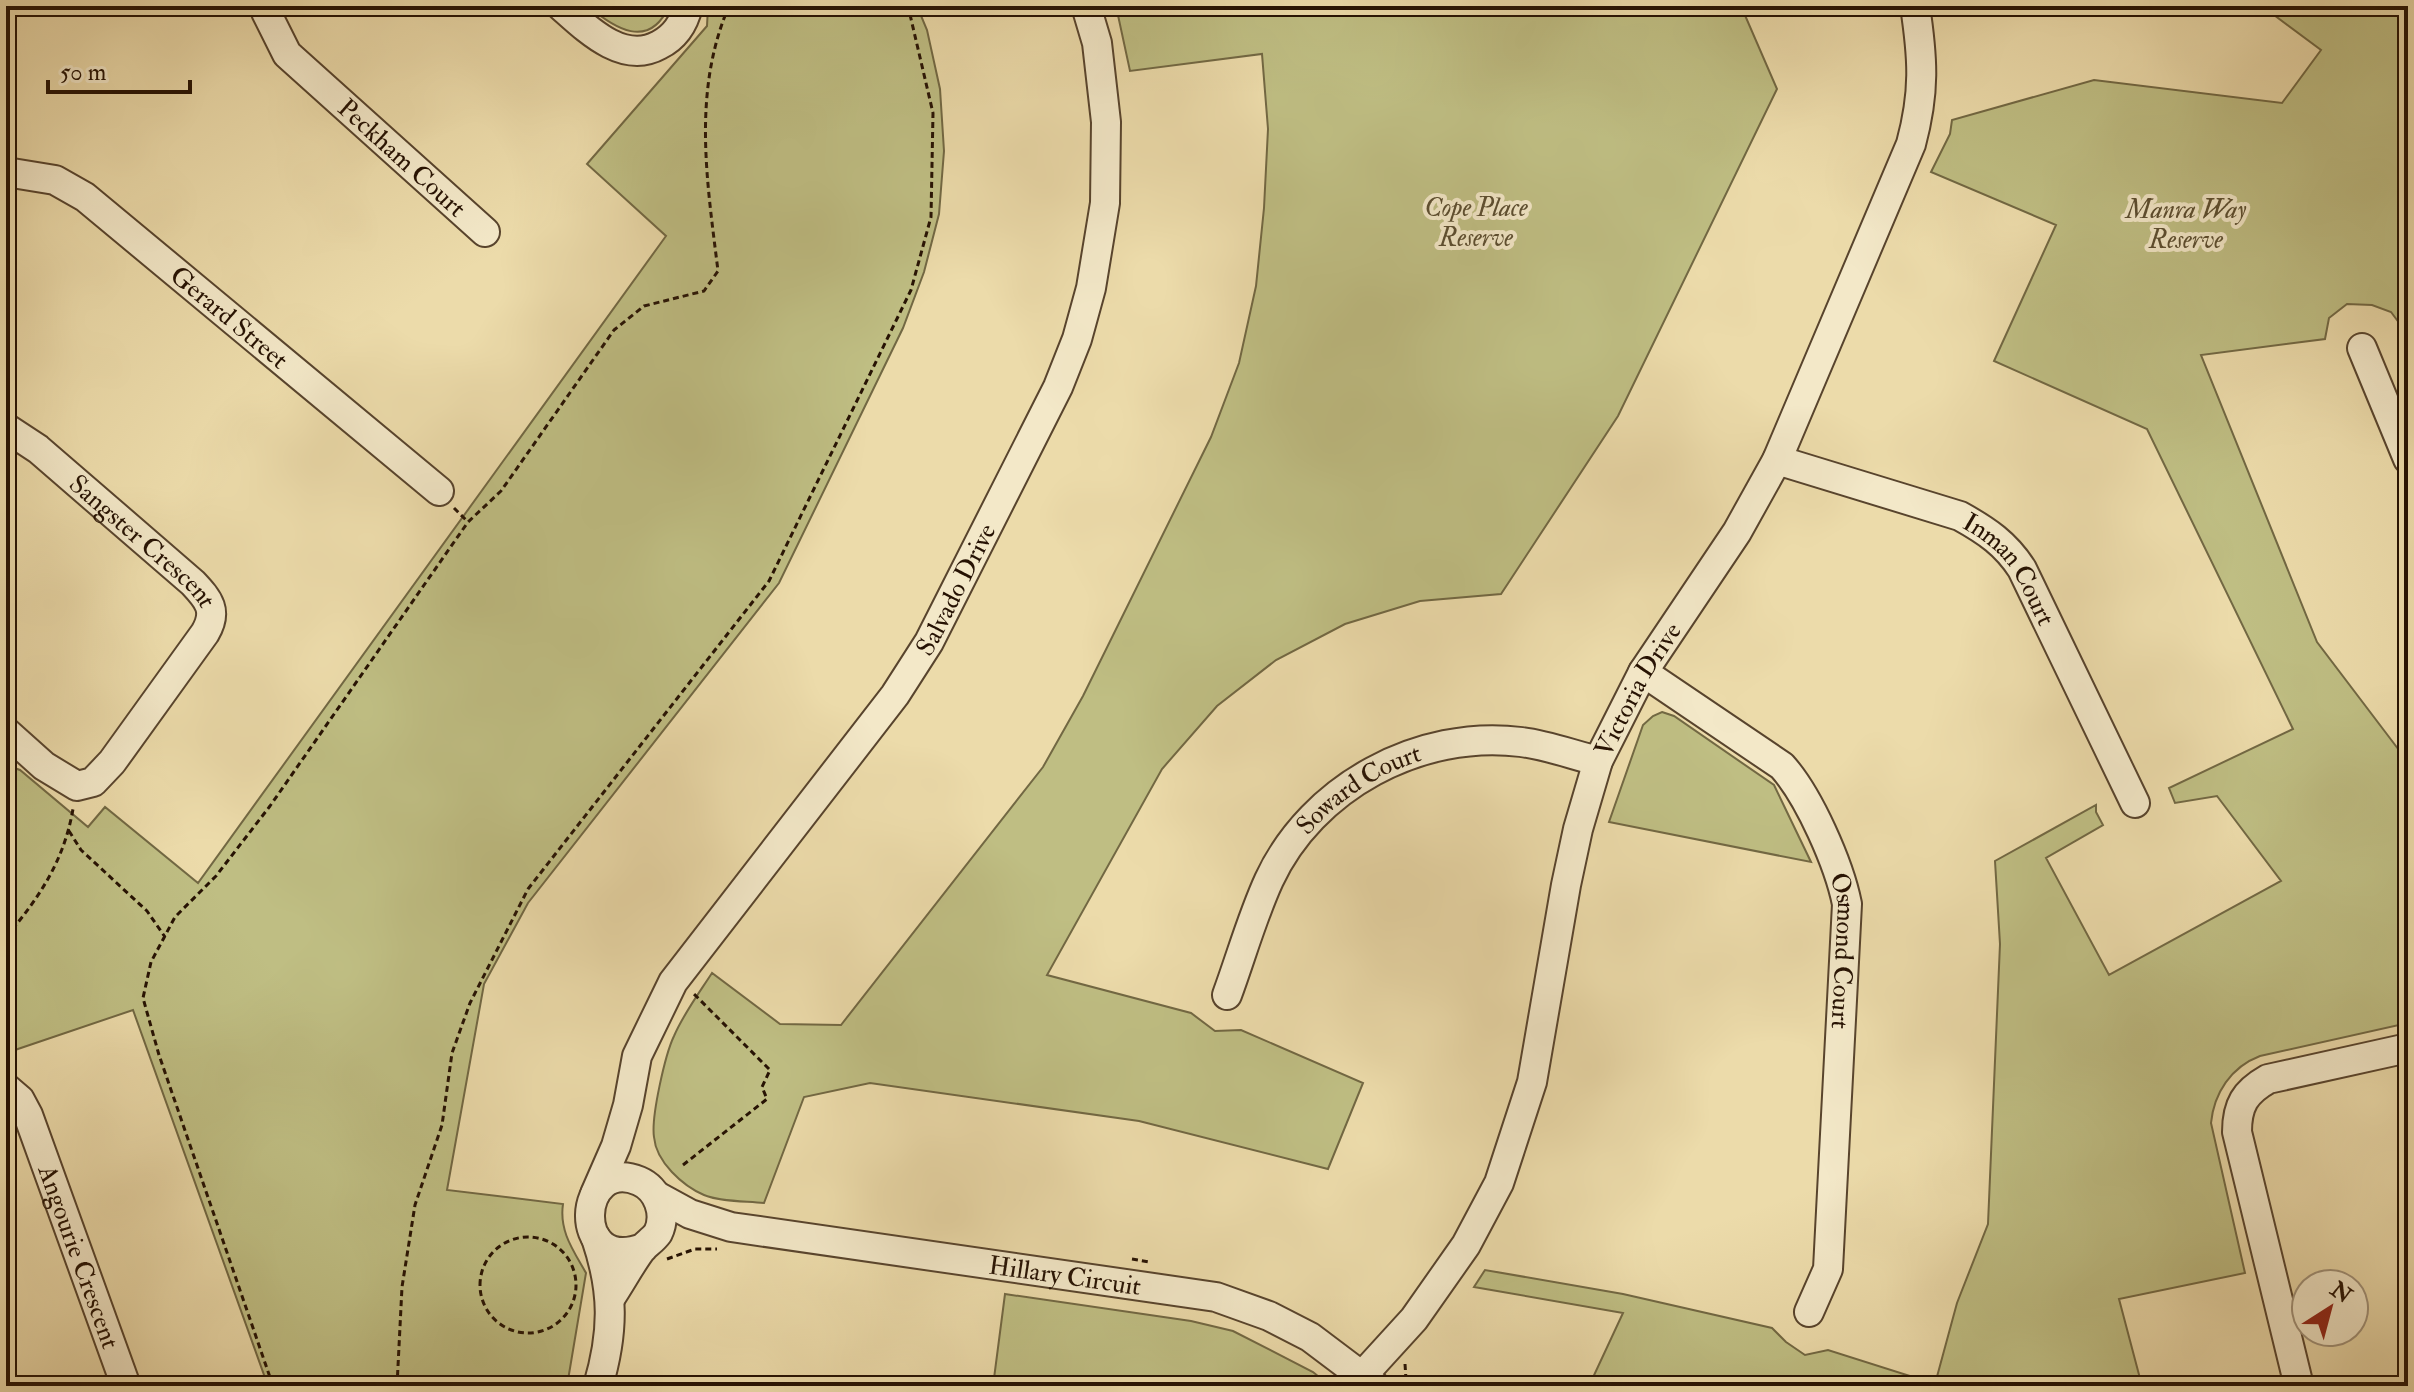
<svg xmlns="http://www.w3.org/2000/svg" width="2414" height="1392" viewBox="0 0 2414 1392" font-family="'IM FELL Double Pica',serif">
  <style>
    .green { fill: #bfbe83; stroke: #726843; stroke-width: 2 }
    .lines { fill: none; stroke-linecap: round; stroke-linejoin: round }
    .minor-casing { stroke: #58442d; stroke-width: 32 }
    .path { stroke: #261203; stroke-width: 3; stroke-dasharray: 6 4; stroke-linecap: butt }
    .minor { stroke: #f3e8c8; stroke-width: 28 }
    .labels { text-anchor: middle; stroke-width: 8; stroke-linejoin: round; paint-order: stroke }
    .street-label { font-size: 26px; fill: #261203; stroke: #f3e8c8 }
    .park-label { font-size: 26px; font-style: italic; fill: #5c4e30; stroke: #f3e8c8 }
  </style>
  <rect width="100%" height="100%" fill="#ecdbaa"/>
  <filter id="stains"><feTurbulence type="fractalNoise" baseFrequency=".0025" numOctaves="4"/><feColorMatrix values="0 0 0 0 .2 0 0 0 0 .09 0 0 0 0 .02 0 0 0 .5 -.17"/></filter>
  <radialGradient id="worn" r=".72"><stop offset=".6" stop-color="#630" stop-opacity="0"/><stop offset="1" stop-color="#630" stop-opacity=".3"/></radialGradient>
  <path class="green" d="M588 6H669C649 51 614 28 588 6Z
    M708 6H917L927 30 940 89 944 151 939 214 924 272 903 328 779 583 528 903 484 984 447 1190 563 1204C559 1231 573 1250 586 1273L567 1386H268L133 1010 6 1053V765L20 770 88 827 105 807 198 883 666 236 587 164 707 26Z
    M1116 6H1741L1777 89 1618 416 1501 594 1420 601 1345 624 1276 660 1217 706 1162 769 1047 975 1191 1013 1215 1031 1241 1030 1363 1083 1328 1169 1139 1121 870 1083 804 1097 764 1203C746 1201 721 1202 704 1195 683 1186 656 1162 654 1137 651 1117 665 1055 674 1036 684 1013 699 993 712 973L780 1024 841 1025 1043 767 1083 696 1211 437 1239 363 1256 286 1264 208 1268 129 1262 54 1130 71Z
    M2262 6H2408V326L2403 328 2391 312 2372 305 2347 304 2329 318 2325 339 2201 355 2317 642 2408 762V1023L2260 1056C2231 1067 2214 1093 2211 1123L2245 1273 2119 1299 2142 1386H1589L1623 1313 1474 1287 1485 1270 1623 1294 1772 1328 1786 1342 1805 1355 1828 1350 1935 1384 1957 1303 1988 1224 2000 944 1995 861 2096 805V812L2103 825 2046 858 2109 975 2281 881 2217 796 2175 803 2169 788 2293 729 2147 429 1994 361 2056 225 1931 172 1950 134 1952 120 2094 80 2282 103 2321 50Z
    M1662 712 1674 716 1774 785 1811 862 1609 822 1643 725 1653 716Z
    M1005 1294 1191 1321 1233 1331 1313 1372 1330 1386H993Z
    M626 1377 692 1386H624Z"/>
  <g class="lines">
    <g class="minor-casing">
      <g id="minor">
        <path id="s1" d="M266 6V12L287 54 485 232"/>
        <path d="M561 6C587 29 623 65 659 45 675 37 684 23 688 6"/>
        <path id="s2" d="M6 172 55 180 85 197 439 491"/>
        <path d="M2362 348 2408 459"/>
        <path id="s3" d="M6 428 38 449 193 583C209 600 218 611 205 633L112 762 93 782 77 786 44 766 6 732"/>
        <path id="s4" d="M1777 460 1960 516C1987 531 2006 544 2022 569L2135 803"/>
        <path id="s5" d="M1643 672 1782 766C1809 796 1839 864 1847 904L1828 1269 1809 1312"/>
        <path id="s6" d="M1227 995C1241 957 1252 917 1269 880 1312 787 1420 729 1521 742 1547 745 1573 755 1598 761"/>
        <path id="s7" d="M6 1088 20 1100 28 1115 126 1386"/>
        <path id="s8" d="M595 1194 616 1146 628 1105 637 1056 673 982 895 695 929 642 1058 387 1077 339 1091 288 1105 203 1106 122 1097 43 1086 6"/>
        <path id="s9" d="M657 1196 690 1214 731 1227 1216 1297 1269 1316 1310 1337 1375 1386"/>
        <path d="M596 1238C614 1291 614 1332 598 1386"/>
        <path d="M611 1297C621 1282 630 1265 641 1250 646 1244 653 1240 658 1233 667 1214 658 1189 639 1181 577 1155 569 1275 643 1248"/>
        <path id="s10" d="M1362 1376 1414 1319 1466 1245 1499 1183 1532 1082 1566 885 1578 829 1598 761 1643 672 1737 532 1777 460 1911 144C1925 92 1923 59 1915 6"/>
        <path d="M2299 1386 2237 1132C2237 1105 2245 1092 2268 1079L2408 1048"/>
      </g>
    </g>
    <path class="path" d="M454 508 468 522
      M69 831 81 850 147 911 165 937
      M6 937C39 898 64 861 73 809
      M683 1165 767 1099 762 1087 770 1070 692 992
      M480 1285a48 48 0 1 1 96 0a48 48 0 1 1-96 0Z
      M667 1259 695 1249H717
      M1132 1259 1149 1262
      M1405 1364 1406 1379 1411 1386
      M273 1386 159 1055 143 998 151 962 175 917 216 876 270 806 468 522 501 491 614 330 644 306 704 291 718 271C707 181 692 92 729 6
      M397 1386 402 1287 415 1205 442 1125 452 1053 470 1003 528 889 769 581 911 290 931 217 933 113 908 6"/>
    <use href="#minor" class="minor"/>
  </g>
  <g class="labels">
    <g class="street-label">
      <text dy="9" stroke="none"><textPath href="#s1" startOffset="208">Peckham Court</textPath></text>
      <text dy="9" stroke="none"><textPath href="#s2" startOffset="272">Gerard Street</textPath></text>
      <text dy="9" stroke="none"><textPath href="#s3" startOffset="178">Sangster Crescent</textPath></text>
      <text dy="9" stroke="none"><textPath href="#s4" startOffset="266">Inman Court</textPath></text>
      <text dy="9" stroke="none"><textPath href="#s8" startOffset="712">Salvado Drive</textPath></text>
      <text dy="9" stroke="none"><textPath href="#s10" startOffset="754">Victoria Drive</textPath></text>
      <text dy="9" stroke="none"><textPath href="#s6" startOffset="254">Soward Court</textPath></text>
      <text dy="9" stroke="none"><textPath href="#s5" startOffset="368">Osmond Court</textPath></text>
      <text dy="9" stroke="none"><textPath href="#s7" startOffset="186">Angourie Crescent</textPath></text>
      <text dy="9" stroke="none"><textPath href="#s9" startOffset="418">Hillary Circuit</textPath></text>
    </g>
    <g class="park-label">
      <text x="1476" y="216">Cope Place<tspan x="1476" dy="30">Reserve</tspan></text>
      <text x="2186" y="218">Manra Way<tspan x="2186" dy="30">Reserve</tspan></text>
    </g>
  </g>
  <rect width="2414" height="1392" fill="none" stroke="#ecdbaa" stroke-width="32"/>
  <rect x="8" y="8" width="2398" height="1376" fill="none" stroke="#261203" stroke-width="4"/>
  <rect x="16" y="16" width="2382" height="1360" fill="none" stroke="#261203" stroke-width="2"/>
  <g transform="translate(2330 1308) rotate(36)"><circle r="38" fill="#f3e8c8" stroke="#a19279" stroke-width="2"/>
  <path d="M0-6L14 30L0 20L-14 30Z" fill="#8f2418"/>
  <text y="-12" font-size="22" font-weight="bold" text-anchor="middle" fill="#261203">N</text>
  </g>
  <path d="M48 80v12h142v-12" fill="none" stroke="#261203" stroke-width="4"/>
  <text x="60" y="80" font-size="24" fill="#261203" stroke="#f3e8c8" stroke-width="6" paint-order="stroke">50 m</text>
  <rect width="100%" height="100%" filter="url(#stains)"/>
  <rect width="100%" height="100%" fill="url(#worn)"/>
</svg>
